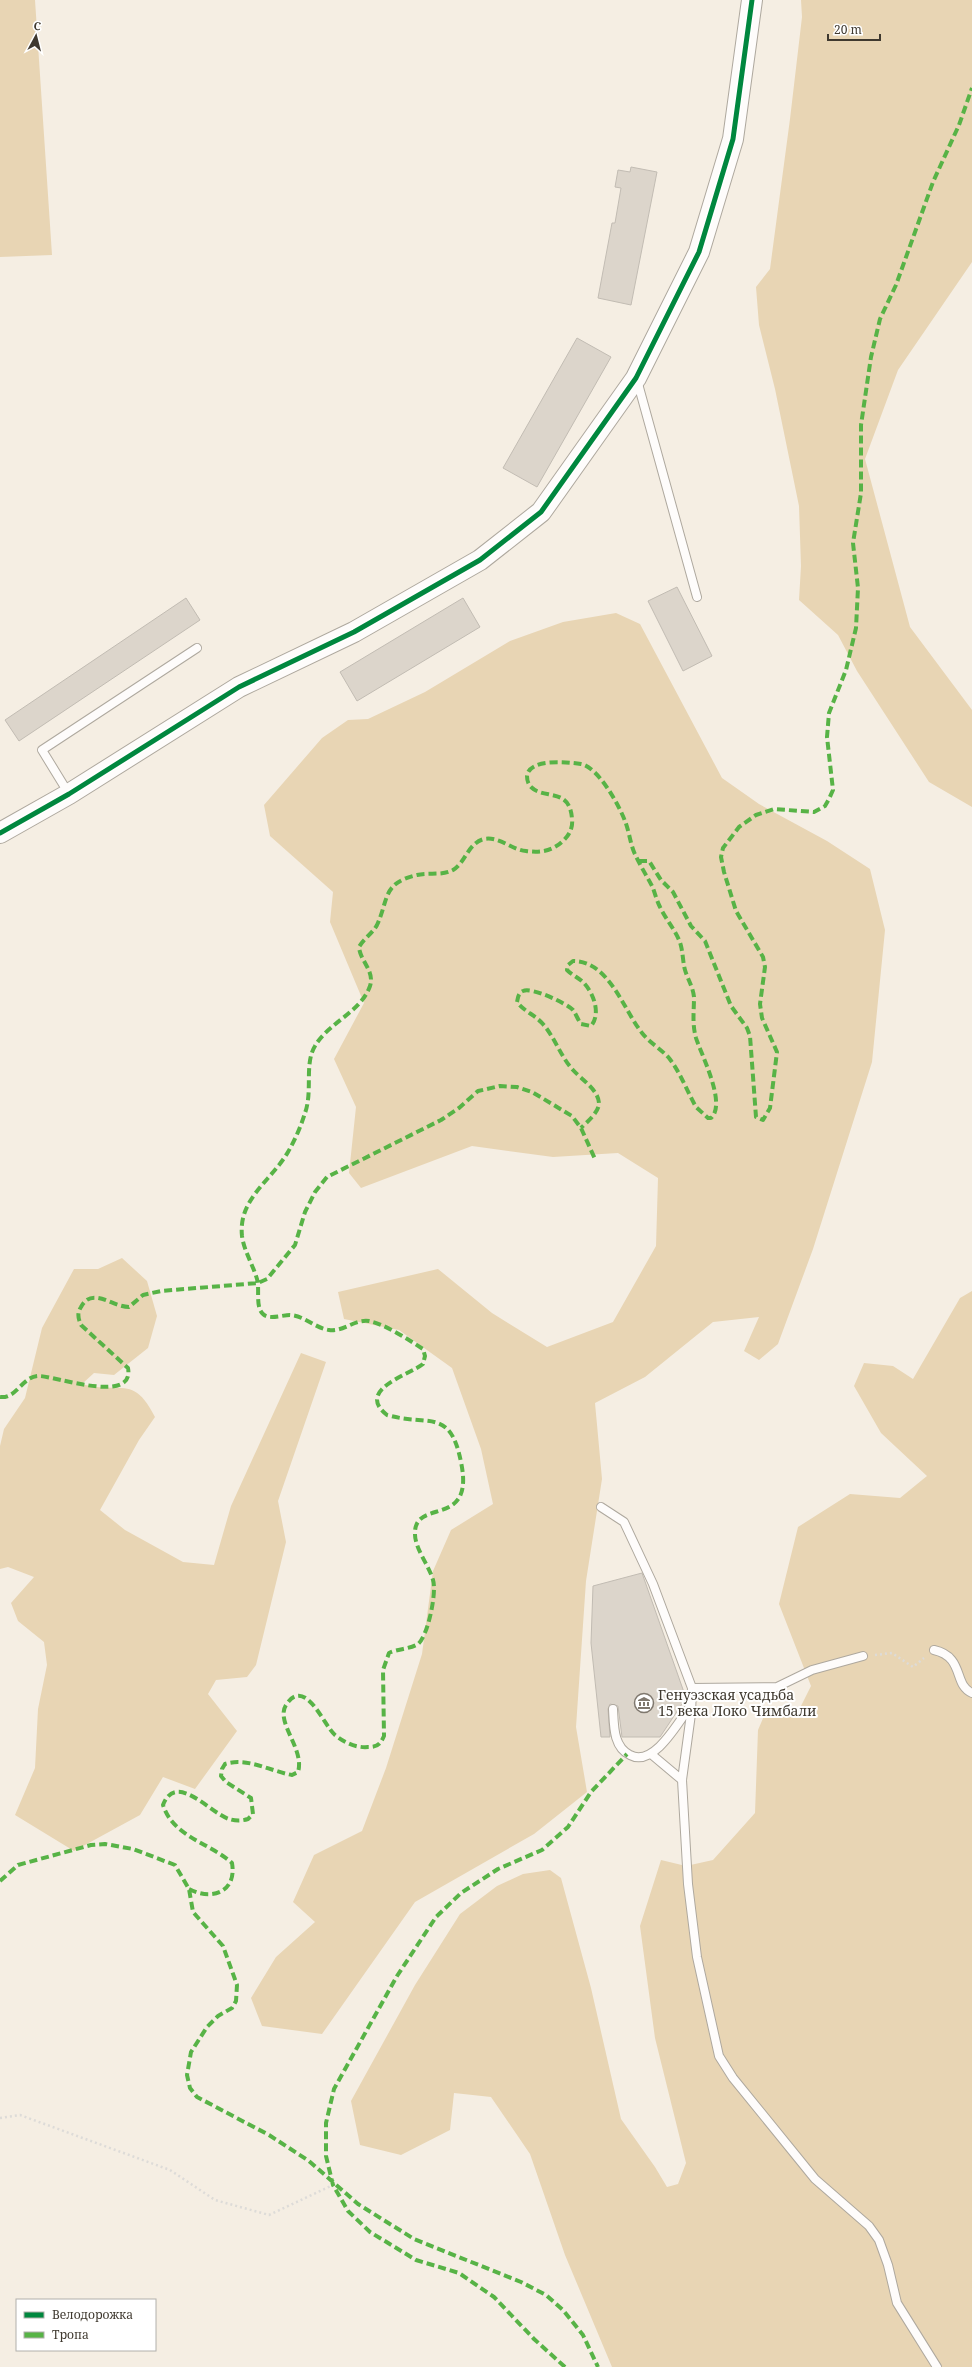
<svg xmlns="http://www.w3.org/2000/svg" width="972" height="2367" viewBox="0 0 972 2367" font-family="'Noto Serif',serif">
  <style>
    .green { fill: #e8d5b4 }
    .building { fill: #dcd5cb; stroke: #c2bcb3 }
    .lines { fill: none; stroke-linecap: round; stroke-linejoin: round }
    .service-casing { stroke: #aea89e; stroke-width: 10 }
    .tertiary-casing { stroke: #aea89e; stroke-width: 22 }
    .path { stroke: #dddbd8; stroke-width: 2.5; stroke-dasharray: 2 3; stroke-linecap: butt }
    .service { stroke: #fefcfb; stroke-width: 8 }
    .tertiary { stroke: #fefcfb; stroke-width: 20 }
    .quiet { stroke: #57b346; stroke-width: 4; stroke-dasharray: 8 4; stroke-linecap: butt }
    .cycleway-casing { stroke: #fff; stroke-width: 8 }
    .cycleway { stroke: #00873e; stroke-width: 5 }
    .labels { text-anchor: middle; stroke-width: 4; stroke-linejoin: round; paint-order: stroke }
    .poi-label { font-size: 14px; fill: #3f392f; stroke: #fff; text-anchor: start }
  </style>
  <rect width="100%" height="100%" fill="#f5eee3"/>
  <path class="green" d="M0 0H35L52 255 0 257Z
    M801 0H972V262L898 370 865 459 910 627 972 710V807L929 782 857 671 838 635 799 600 801 566 799 506 775 389 759 325 756 287 770 269 790 119 802 17Z
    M616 613 640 624 722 778 759 804 827 841 870 869 885 930 872 1062 813 1249 778 1344 759 1360 744 1351 759 1317 713 1322 645 1377 595 1403 602 1479 586 1581 576 1727 587 1792 534 1834 415 1902 322 2034 262 2026 251 1998 276 1957 315 1922 293 1902 314 1855 362 1831 386 1768 422 1654 433 1571 451 1530 493 1504 481 1449 452 1368 399 1330 344 1319 338 1292 438 1269 492 1313 547 1347 613 1322 656 1246 658 1178 618 1153 553 1157 472 1146 361 1188 349 1173 356 1107 334 1059 364 1003 330 922 333 892 270 836 264 805 322 738 348 720 368 719 425 692 510 641 563 622Z
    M122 1258 147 1281 157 1316 148 1348 114 1375 94 1373 82 1384C120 1395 133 1373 155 1417L139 1440 100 1510 125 1530 183 1562 214 1565 231 1506 301 1353 326 1362 278 1501 286 1542 256 1665 247 1677 216 1680 208 1694 237 1731 195 1789 163 1777 140 1815 74 1851 15 1815 35 1768 38 1709 47 1665 44 1642 18 1621 11 1603 34 1577 8 1567 0 1569V1446L4 1429 25 1398 42 1328 74 1269H98Z
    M972 1291V2367H612L565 2255 530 2154 491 2097 454 2093 450 2130 401 2155 360 2145 351 2101 415 1985 460 1914 497 1886 523 1874 550 1870 561 1878 591 1988 621 2119 655 2167 667 2187 678 2184 686 2163 655 2038 640 1926 661 1860 686 1866 713 1860 755 1813 758 1730 767 1709 799 1710 811 1686 779 1604 798 1527 850 1494 900 1498 927 1476 881 1433 854 1386 864 1363 893 1366 913 1379 960 1298Z"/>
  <path class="building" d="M631 167 657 172 631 305 598 298 612 223H615L621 188 615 187 618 170 630 172Z
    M577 338 611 357 537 487 503 468Z
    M677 587 712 656 683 671 648 601Z
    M186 598 200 620 19 741 5 720Z
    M463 598 480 627 357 701 340 672Z
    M642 1573 686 1698 660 1737H622L618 1706 610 1704 608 1709 610 1737H601L591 1643 593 1586Z"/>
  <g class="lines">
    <g class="service-casing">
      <path id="service" d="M637 380 697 597
        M69 794 42 750 197 648
        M601 1507 624 1522 653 1584 692 1688 691 1714 682 1780 688 1884 697 1957 719 2056 733 2078 815 2179 869 2226 879 2240 888 2265 897 2303 937 2367
        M934 1650C965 1657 953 1685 972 1693
        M692 1688 777 1687 812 1670 863 1656
        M613 1709C614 1725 613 1747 630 1755 654 1768 679 1721 691 1705
        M651 1754 682 1780"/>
    </g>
    <g class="tertiary-casing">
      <path id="tertiary" d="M0 833 69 794 239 687 354 632 480 560 541 512 636 378 699 252 733 139 752 0"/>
    </g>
    <path class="path" d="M875 1655 892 1653 913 1667 924 1658
      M0 2118 20 2115 170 2170 215 2200 269 2215 333 2185"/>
    <use href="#service" class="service"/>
    <use href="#tertiary" class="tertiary"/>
    <path class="quiet" d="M639 861H649L661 880 673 892 691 926 705 941 731 1006 747 1028 750 1036 756 1117 763 1120 770 1108 777 1052 762 1018 760 1004 765 967 763 957 736 911 724 872 721 857 723 848 739 827 756 815 774 809 814 812 825 806 829 799 833 790 827 737 829 713 846 670 856 628 858 588 853 543 861 493V425L871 357 880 319 896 285 933 182 959 125 972 88
      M0 1397C17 1399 22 1376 39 1376 55 1376 135 1405 128 1368L81 1325C78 1318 77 1313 81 1307 92 1286 112 1307 129 1307L143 1295 161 1291 258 1283 267 1279 295 1245 305 1212 315 1192 327 1177 441 1120 459 1108 478 1091 500 1086 517 1087 532 1092 572 1116 581 1128 595 1159
      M0 1881 18 1865 91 1845 105 1844 133 1849 175 1865 189 1889 193 1912 223 1946 237 1985 236 2001 232 2008 218 2016 207 2027 191 2052 187 2075 190 2088 197 2097 269 2135 309 2161 358 2204 414 2239 521 2282 546 2295 563 2310 583 2335 598 2367
      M189 1889C212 1901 237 1892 232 1863 210 1843 173 1837 163 1805 176 1771 210 1813 229 1819 235 1821 242 1821 248 1819L253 1814 251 1798 226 1782 221 1776 222 1769 225 1764C247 1757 270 1771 292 1775L298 1772C305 1749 275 1722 286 1705 305 1675 324 1726 335 1735 345 1743 356 1748 368 1747 377 1747 380 1745 384 1736L383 1670 389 1653C397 1649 410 1649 418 1644 428 1636 437 1592 433 1580 429 1565 414 1548 415 1532 416 1498 475 1529 461 1462 450 1407 429 1427 387 1415 355 1390 409 1375 423 1364L425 1356 423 1349C409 1340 385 1324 369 1321 354 1319 344 1332 329 1330 315 1328 305 1316 290 1315 282 1315 269 1320 263 1314 255 1307 260 1289 257 1279 253 1265 244 1251 242 1236 238 1199 271 1181 288 1152 295 1140 301 1126 305 1113 313 1091 304 1064 315 1046 328 1023 361 1012 370 986 375 971 360 961 359 947 364 938 372 934 377 925 389 899 382 883 417 875 429 872 442 876 453 870 466 862 468 843 484 839 499 836 512 850 526 851 541 853 553 851 564 840 570 834 573 827 572 819 570 787 544 800 531 787 528 784 527 780 527 776 529 758 568 762 581 764 598 767 619 805 625 821 629 831 630 842 634 852 639 864 647 876 653 888 655 894 657 901 660 907 666 920 678 933 681 946 683 954 683 963 685 970 688 980 693 987 694 997 694 1011 692 1024 696 1038 701 1054 727 1104 711 1118H708L696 1107C687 1091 680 1072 669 1058 661 1049 650 1043 642 1033 623 1009 609 961 573 961L568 965 567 970C572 975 579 978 584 983 594 994 601 1014 591 1026L581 1024C578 1020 576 1014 573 1010 566 1003 532 987 523 991 518 993 518 998 517 1002 524 1011 533 1014 541 1022 554 1035 560 1056 573 1070 581 1079 599 1090 599 1104 598 1113 587 1122 581 1128
      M565 2367 534 2339 494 2297 459 2273 416 2260 370 2232 348 2211 333 2185 326 2156V2123L334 2089 397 1976 436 1917 461 1893 498 1869 542 1850 568 1827 591 1792 627 1754"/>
    <g class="cycleway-casing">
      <path id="cycleway" d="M0 833 69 794 239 687 354 632 480 560 541 512 636 378 699 252 733 139 752 0"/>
    </g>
    <use href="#cycleway" class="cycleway"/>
  </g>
  <defs>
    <g id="museum-ring" transform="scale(1)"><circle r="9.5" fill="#fff" stroke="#7f786e" stroke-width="1.5"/><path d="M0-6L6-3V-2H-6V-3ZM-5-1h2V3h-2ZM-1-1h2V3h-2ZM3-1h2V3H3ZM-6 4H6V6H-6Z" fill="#7f786e"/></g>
  </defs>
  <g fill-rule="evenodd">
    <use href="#museum-ring" x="644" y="1703"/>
  </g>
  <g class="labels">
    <g class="poi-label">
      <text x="658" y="1700">Генуэзская усадьба<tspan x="658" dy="16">15 века Локо Чимбали</tspan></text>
    </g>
  </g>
  <rect x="16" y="2299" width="140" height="52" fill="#ffffff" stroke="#b2b0ac"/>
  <rect x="24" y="2312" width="20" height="6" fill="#00873e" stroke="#b2b0ac"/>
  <text x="52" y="2319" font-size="12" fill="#3f392f">Велодорожка</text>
  <rect x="24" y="2332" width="20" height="6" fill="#57b346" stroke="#b2b0ac"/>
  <text x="52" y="2339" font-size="12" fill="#3f392f">Тропа</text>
  <g transform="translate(36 36) rotate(7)" stroke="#ffffff" stroke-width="3" paint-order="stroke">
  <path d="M0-3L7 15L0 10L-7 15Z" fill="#3f392f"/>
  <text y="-6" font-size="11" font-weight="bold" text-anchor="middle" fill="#3f392f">С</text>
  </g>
  <path d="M828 34v6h52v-6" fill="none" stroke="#3f392f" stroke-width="2"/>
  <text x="834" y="34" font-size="12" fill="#3f392f" stroke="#ffffff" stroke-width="3" paint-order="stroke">20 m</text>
</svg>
